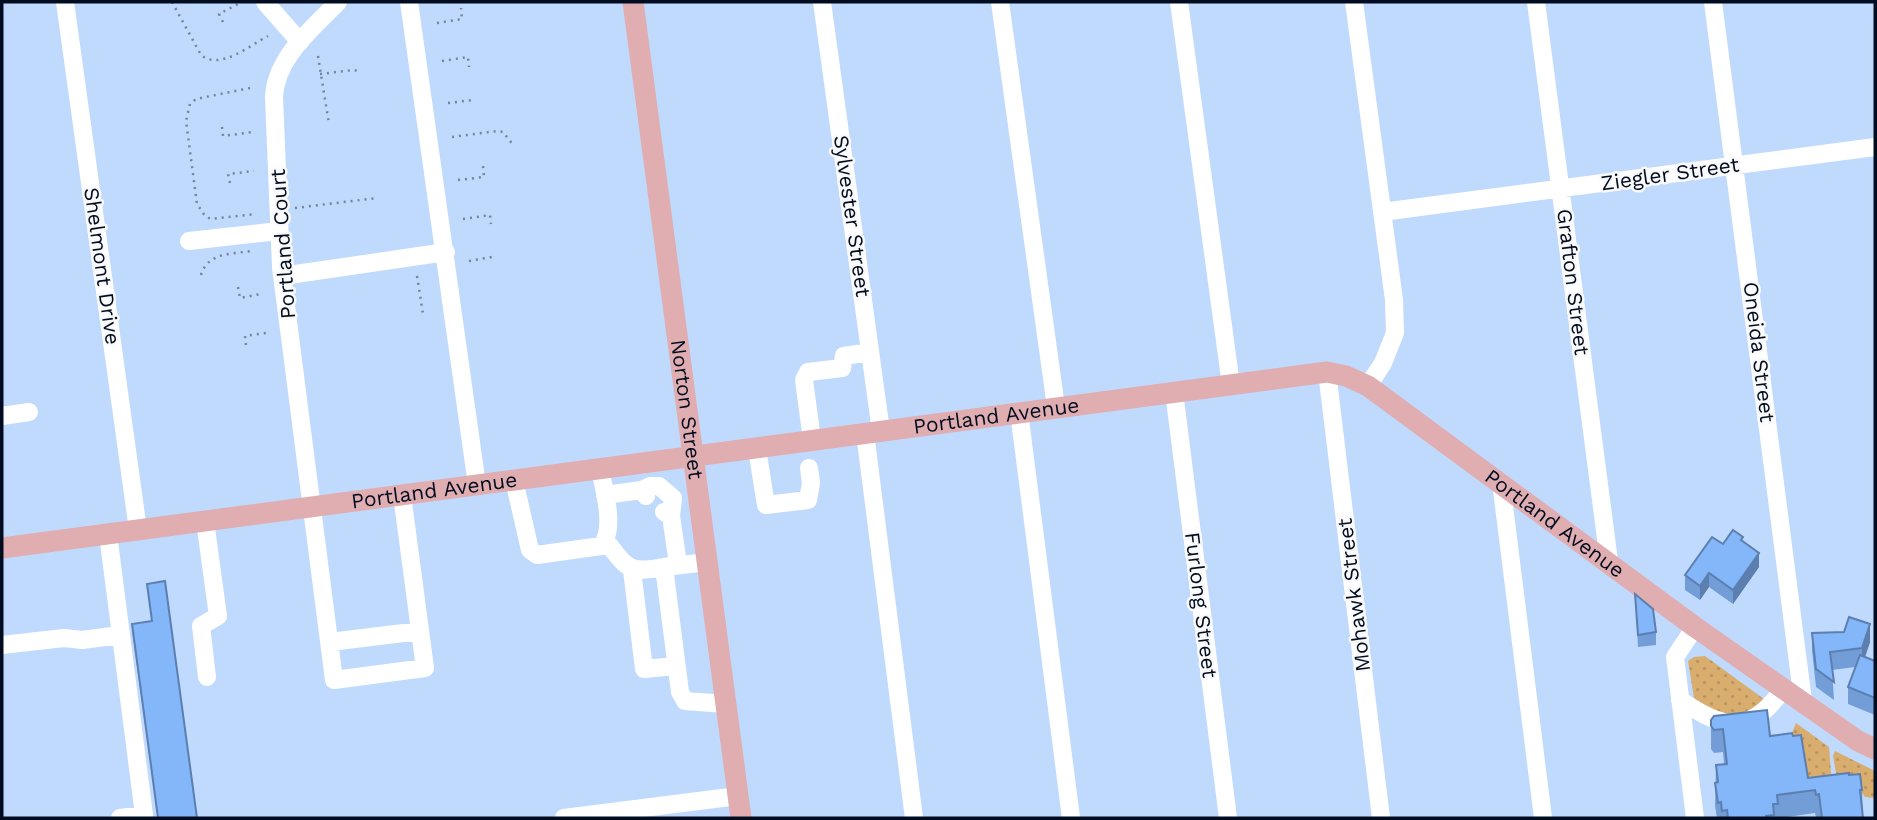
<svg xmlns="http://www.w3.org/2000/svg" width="1877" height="820" viewBox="0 0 1877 820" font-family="'Work Sans',sans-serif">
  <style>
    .grass { fill: url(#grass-dots) }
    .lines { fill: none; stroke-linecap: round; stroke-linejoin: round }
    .path { stroke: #7185a3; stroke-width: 2.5; stroke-dasharray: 2 5; stroke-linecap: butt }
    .minor { stroke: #fff; stroke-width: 18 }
    .major { stroke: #e0adb0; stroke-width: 21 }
    .wall { fill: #729dd7 }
    .shaded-wall { fill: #5c7faf }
    .building { fill: #84b6fa; stroke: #5c7faf; stroke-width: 2 }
    .labels { text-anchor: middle; stroke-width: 5; stroke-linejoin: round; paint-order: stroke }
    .street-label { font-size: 21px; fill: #010c20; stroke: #f9f9f9 }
  </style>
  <defs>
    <pattern id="grass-dots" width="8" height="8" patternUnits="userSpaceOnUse" patternTransform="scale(1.75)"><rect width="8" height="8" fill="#d8ad6e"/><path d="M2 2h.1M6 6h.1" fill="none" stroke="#b8945f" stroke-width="1.8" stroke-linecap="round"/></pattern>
  </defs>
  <rect width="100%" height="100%" fill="#c0dafe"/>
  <path class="grass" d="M1705 656 1768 702 1762 711 1723 720 1695 704 1688 661 1694 657Z
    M1796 723 1829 747 1832 785 1815 795 1790 738Z
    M1835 751 1875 771V798L1865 797 1860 790 1838 785 1833 756Z"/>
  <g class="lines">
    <path class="path" d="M172 2 201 55C220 71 250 45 268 36
      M223 22 219 14 242 2
      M437 23 462 19 461 8
      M318 56 329 124
      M442 61 468 57 469 67
      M320 74 353 70 359 71
      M250 88 196 99 190 104 186 121 197 204 205 216 211 219 256 214
      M448 103 473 100
      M222 127 223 136 253 132
      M452 137 497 131 503 132 514 146
      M458 180 484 177 483 166
      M230 183 228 174 254 171
      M295 208 377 198
      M463 219 490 215 491 224
      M469 261 492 257
      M201 275C208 252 232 254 252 251
      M417 276 423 314
      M238 287 240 298 261 294
      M246 345 245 336 266 333"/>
    <path class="minor" d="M65 2 138 530
      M265 2 300 42
      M338 2C312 29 276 57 274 97L281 267 334 680 425 668 402 495
      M409 2 477 485
      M822 2 881 431
      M1000 2 1056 407
      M1179 2 1231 385
      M1354 2 1394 300 1395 333 1383 363 1368 386
      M1536 2 1609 561
      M1713 2 1803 701
      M1382 212 1875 147
      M189 241 279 231
      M282 276 446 252
      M1327 372 1381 818
      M1174 392 1228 818
      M1019 412 1071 818
      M2 416 29 412
      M865 433 914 818
      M812 440 804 380 808 372 842 368 844 356 870 352
      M757 449 766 505 808 500 811 483 809 468
      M514 480 530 550 537 555 601 546C616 530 604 489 600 469
      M1501 482 1543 818
      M642 490 650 486H659L673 498 671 516
      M605 495 642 490 646 496
      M664 512 671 516 678 564
      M205 521 218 616 201 626 207 677
      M108 534 144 815 120 818
      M606 541C627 568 628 574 664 567
      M707 562 664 567 680 692 685 701 726 704
      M632 570 644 669 676 666
      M330 642 420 631
      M2 645 64 638 82 640 120 635
      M1680 700C1725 730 1750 736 1784 688
      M564 818 738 796
      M1695 818 1675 657 1695 627"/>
    <g class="major">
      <path id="s1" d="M633 2 741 818"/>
      <path id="s2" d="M2 548 1327 372 1346 376 1368 386 1695 627 1858 741 1875 749"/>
    </g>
  </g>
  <path class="wall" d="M1743 541 1759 567 1733 604 1709 587 1700 600 1685 590V575L1723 544Z
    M147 584 197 818H158L132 630V624L152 621Z
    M1635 594 1656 632V645L1638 647Z
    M1812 633 1870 642 1865 657 1875 661V715L1848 704V687L1855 667 1832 670 1834 700 1816 687 1812 651Z
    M1711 720 1770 736 1808 778 1849 775 1862 790 1863 818H1816L1815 813 1780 818H1717L1715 806 1716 765 1724 764 1723 752 1714 753 1711 749Z"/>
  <path class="shaded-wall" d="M1759 553V567L1733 604V590Z
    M1709 573V587L1700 600V586Z
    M1870 624V642L1862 666V648Z"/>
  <path class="building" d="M1733 530 1743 537 1741 540 1759 553 1733 590 1709 573 1700 586 1685 575 1712 537 1723 544Z
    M165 581 197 818H158L132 624 152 621 147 584Z
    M1635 594 1653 609 1656 632 1638 635Z
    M1849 617 1870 624 1862 648 1830 652 1834 682 1816 669 1812 633 1844 632Z
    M1860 655 1875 661V698L1848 687Z
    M1767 710 1770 736 1792 733 1793 736 1801 735 1808 778 1849 773V775L1860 774 1862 790H1860L1863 818H1822L1819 794 1816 795 1815 790 1777 795 1778 804H1773L1774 815 1766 816V818H1728L1727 810 1722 811 1721 802 1718 803 1715 783 1718 782 1716 765 1727 764 1723 729 1714 730 1711 726V720L1714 716Z"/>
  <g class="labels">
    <g class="street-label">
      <text transform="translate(1670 174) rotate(-8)" y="7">Ziegler Street</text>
      <text transform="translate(852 216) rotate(82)" y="7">Sylvester Street</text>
      <text transform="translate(283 244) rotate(-94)" y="7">Portland Court</text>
      <text transform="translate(102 266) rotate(82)" y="7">Shelmont Drive</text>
      <text transform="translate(1573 282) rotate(83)" y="7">Grafton Street</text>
      <text transform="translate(1759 352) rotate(83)" y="7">Oneida Street</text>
      <text dy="7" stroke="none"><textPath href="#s1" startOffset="411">Norton Street</textPath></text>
      <text dy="7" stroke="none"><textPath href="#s2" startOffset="1003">Portland Avenue</textPath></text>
      <text dy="7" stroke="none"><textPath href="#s2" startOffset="436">Portland Avenue</textPath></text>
      <text dy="7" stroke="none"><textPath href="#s2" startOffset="1612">Portland Avenue</textPath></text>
      <text transform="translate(1354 595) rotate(-97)" y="7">Mohawk Street</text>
      <text transform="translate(1201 605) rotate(83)" y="7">Furlong Street</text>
    </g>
  </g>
  <rect width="1877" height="820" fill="none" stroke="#010c20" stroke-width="7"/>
</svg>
